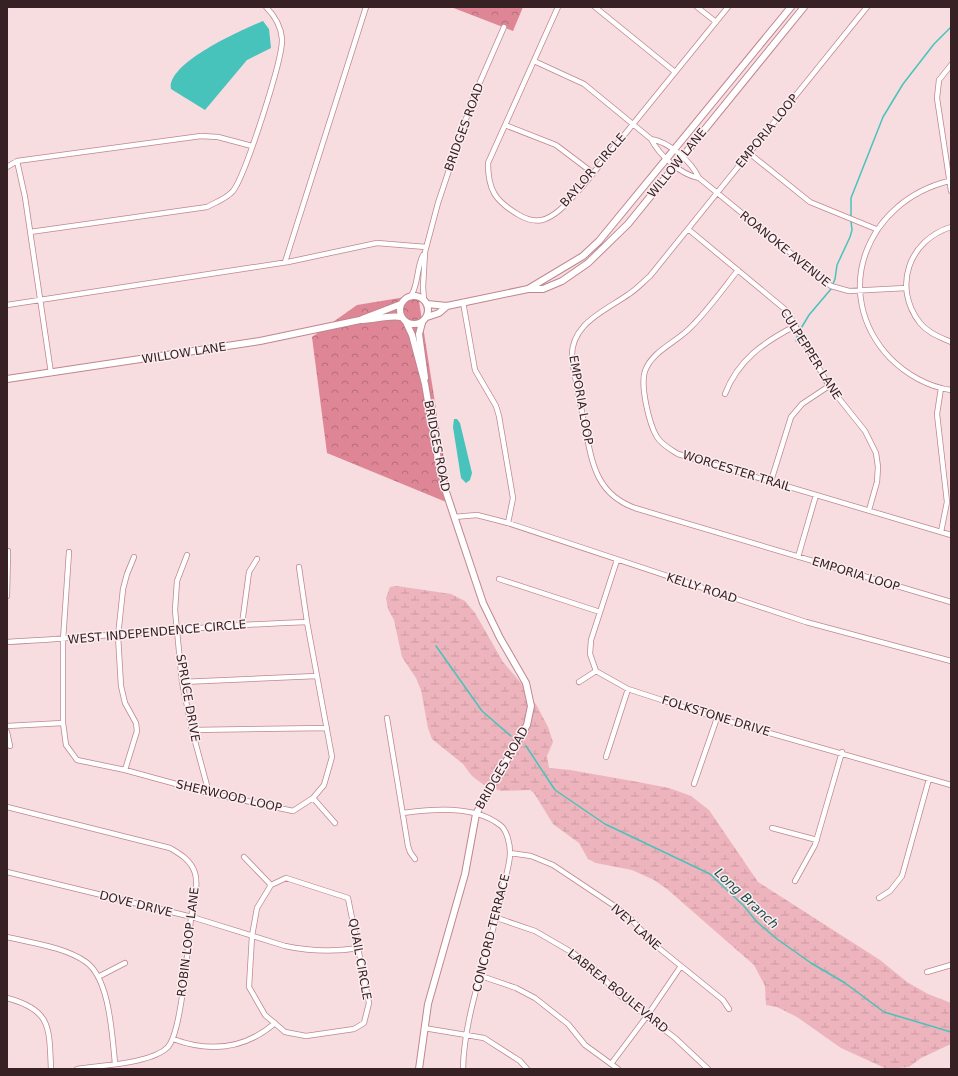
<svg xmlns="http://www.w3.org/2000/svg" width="958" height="1076" viewBox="0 0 958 1076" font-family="'DejaVu Sans',sans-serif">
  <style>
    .forest { fill: url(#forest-crowns) }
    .wetland { fill: url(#wetland-marsh) }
    .water { fill: #48c3bb }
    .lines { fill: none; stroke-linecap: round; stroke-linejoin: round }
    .stream { stroke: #48c3bb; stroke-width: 1.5 }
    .street-casing { stroke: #c1868f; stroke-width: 6 }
    .secondary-casing { stroke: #c1868f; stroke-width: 8 }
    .street { stroke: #fff; stroke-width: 4.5 }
    .secondary { stroke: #fff; stroke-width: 6 }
    .labels { text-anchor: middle; stroke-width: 3; stroke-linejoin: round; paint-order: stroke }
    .street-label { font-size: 12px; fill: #382125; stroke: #fbedef }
    .water-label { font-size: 13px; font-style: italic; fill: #1b4f4b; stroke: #fbedef }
  </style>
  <defs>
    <pattern id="forest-crowns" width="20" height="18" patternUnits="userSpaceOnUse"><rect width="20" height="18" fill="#de8696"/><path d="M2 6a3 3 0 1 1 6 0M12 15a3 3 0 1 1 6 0" fill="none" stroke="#b56d7a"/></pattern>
    <pattern id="wetland-marsh" width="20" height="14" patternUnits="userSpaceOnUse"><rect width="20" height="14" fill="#edb4bd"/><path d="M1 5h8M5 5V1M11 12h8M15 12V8" fill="none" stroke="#cc9aa2"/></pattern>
  </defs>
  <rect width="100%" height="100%" fill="#f7dce0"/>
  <path class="forest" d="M451 7H523L513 31Z
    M418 295 451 504 327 453 312 337 357 305Z"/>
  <path class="wetland" d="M397 586 451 594 465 601 475 613 503 662 521 683 537 706 548 727 553 742 547 756 549 768 570 770 638 782 669 788 691 796 709 810 758 882 880 960 907 982 928 994 951 1003V1044L921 1058 909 1067 887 1069 841 1048 797 1017 777 1007 766 1005 765 986 754 965 667 889 654 880 632 870 596 863 588 859 579 843 553 824 534 793 530 790 501 791 484 785 472 776 463 764 432 739 428 728 421 690 416 678 402 657 394 620 388 609 386 598 390 587Z"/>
  <path class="water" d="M263 21 269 29 271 48 247 60 205 110 171 89C166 63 243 29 263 21Z
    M454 419H457L460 423 472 473 470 480 466 483 461 478 453 427Z"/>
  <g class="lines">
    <path class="stream" d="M851 217V198L883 117 903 84 934 44 951 27
      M800 330 809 315 831 289 835 279 837 265 850 237 852 230 851 221
      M796 341 798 333
      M436 646 482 711 511 736
      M526 746 555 790 605 824 710 874 743 905 757 922 777 939 811 963 845 983 884 1012 951 1032"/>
    <g class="street-casing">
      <path id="street" d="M558 7 488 163C488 190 495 201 519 215 526 219 533 222 542 220 558 216 571 198 582 187L728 7
        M595 7 675 72
        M697 7 716 22
        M867 7 650 276C643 282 637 289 629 294 605 311 569 324 572 360 576 381 580 402 584 423 592 460 594 493 635 508L951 602
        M534 61 584 84 651 139C659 155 681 175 699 178
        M951 65 939 80 937 98 951 191
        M505 125 556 145 593 173
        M651 139C669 142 691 161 699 178L831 286 849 291 906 288
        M749 153 810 202 876 229
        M17 161 25 197 51 373
        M7 167 17 161 201 136 218 137 252 146
        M949 181C867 201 829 293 890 358 906 374 928 387 951 390
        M951 227C909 240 892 287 920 323 928 333 940 337 951 342
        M688 229 787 311 829 386 865 431 876 453 878 467 877 482 869 510
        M30 232 207 207C216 202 226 199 233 191 245 176 283 59 282 39 281 26 275 16 266 7
        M285 262 366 7
        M738 270C723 289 708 310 691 327 677 342 652 351 645 371 640 385 649 424 657 437 662 445 670 449 678 454L951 535
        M411 296C419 283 416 269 423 255
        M424 300 423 287 425 252 438 203 473 98 504 27
        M463 302 475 370 496 406 499 416 513 498 508 523
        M7 305 288 262 377 243 426 247
        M941 388 937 414 947 502 941 532
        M725 394C738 360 764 342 795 326
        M771 481 791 417 802 404 829 386
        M454 517 477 515 508 523 806 622 951 661
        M69 552 63 640V723L66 745 77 760 125 770 209 793 293 811 313 798 324 785 332 757 307 622 299 567
        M187 555 177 581 175 610 182 682 192 730 209 793
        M798 557 816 495
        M617 560 591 640 590 654 596 671 628 689 717 718 951 785
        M499 579 600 612
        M7 596 8 551
        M242 624 249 572 257 559
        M7 642C107 637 207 625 307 622
        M182 682 317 676
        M579 682 596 671
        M387 718 408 846 410 852 415 859
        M7 726 63 723
        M192 730 327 728
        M7 732 10 746
        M606 757 628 689
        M125 770 137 731 136 723 125 703 121 686 118 636 123 589 127 574 134 557
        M694 784 717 718
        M313 798 335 823
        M7 807 170 848C180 854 191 860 195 873 199 887 193 905 191 918 187 953 185 990 177 1024 175 1032 173 1041 168 1047 151 1064 101 1065 77 1069
        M403 813C433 809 474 805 500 825 507 830 510 844 510 853 510 865 505 879 502 891 491 949 464 1011 463 1069
        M772 828 817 840
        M510 853 531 856 553 865 613 905 631 919 655 945 723 1000 729 1009
        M244 857 271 885
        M7 872 192 917 285 946C309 951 334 952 359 948
        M286 878 348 898 369 1003 364 1023 354 1029 306 1036 285 1032 265 1015 249 987 252 936 257 908 271 885Z
        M795 881 815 845 842 752
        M879 898 890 891 902 876 929 779
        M497 918 535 931 573 953 598 972 618 994 675 1038 708 1069
        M7 937C32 943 65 947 86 962 110 979 112 1036 115 1063
        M927 972 951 965
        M481 976 516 988 535 998 568 1024 585 1045 618 1069
        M98 977 125 963
        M7 998C52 1010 49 1028 51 1069
        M424 1028 484 1038 520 1061 527 1069
        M173 1039C211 1053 245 1049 275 1023
        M611 1064 647 1016 681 966"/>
    </g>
    <g class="secondary-casing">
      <path id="secondary" d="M528 289 583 256 599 241 791 7
        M400 310a14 14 0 1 1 28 0a14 14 0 1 1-28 0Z
        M427 304 447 306 528 289H543L562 281 588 263 628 224 804 7
        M427 317 439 313 447 306
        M362 319 401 304
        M406 322 412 335 425 384 438 460 446 492 483 603 500 638 526 683 531 706 527 725 476 814 465 874 428 1004 419 1069
        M422 323 419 334 425 378
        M7 379 260 341 360 320C374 320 387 315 401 317"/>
    </g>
    <use href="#street" class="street"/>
    <use href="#secondary" class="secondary"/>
  </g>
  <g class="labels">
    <g class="street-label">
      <text transform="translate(464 127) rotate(-70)" y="4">BRIDGES ROAD</text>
      <text transform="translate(767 131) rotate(-51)" y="4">EMPORIA LOOP</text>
      <text transform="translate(677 163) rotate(-51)" y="4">WILLOW LANE</text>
      <text transform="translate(593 170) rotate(-49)" y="4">BAYLOR CIRCLE</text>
      <text transform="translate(785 249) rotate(39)" y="4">ROANOKE AVENUE</text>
      <text transform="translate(184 353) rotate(-9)" y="4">WILLOW LANE</text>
      <text transform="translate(811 354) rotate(58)" y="4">CULPEPPER LANE</text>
      <text transform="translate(581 400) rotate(80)" y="4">EMPORIA LOOP</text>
      <text transform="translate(437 446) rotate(79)" y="4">BRIDGES ROAD</text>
      <text transform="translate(737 471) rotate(17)" y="4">WORCESTER TRAIL</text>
      <text transform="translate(856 574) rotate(17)" y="4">EMPORIA LOOP</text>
      <text transform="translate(702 588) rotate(18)" y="4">KELLY ROAD</text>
      <text transform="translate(157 632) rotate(-5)" y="4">WEST INDEPENDENCE CIRCLE</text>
      <text transform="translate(188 698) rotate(80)" y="4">SPRUCE DRIVE</text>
      <text transform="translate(716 716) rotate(17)" y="4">FOLKSTONE DRIVE</text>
      <text transform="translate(502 768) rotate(-60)" y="4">BRIDGES ROAD</text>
      <text transform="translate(229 796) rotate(13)" y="4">SHERWOOD LOOP</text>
      <text transform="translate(136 904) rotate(14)" y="4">DOVE DRIVE</text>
      <text transform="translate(636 927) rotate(42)" y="4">IVEY LANE</text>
      <text transform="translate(491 933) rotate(-76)" y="4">CONCORD TERRACE</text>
      <text transform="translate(188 942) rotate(-83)" y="4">ROBIN LOOP LANE</text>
      <text transform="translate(360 959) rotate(80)" y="4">QUAIL CIRCLE</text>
      <text transform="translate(618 991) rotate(39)" y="4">LABREA BOULEVARD</text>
    </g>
    <g class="water-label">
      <text transform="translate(747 898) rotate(43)" y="5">Long Branch</text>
    </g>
  </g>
  <rect width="958" height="1076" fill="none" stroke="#382125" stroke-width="16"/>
</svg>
